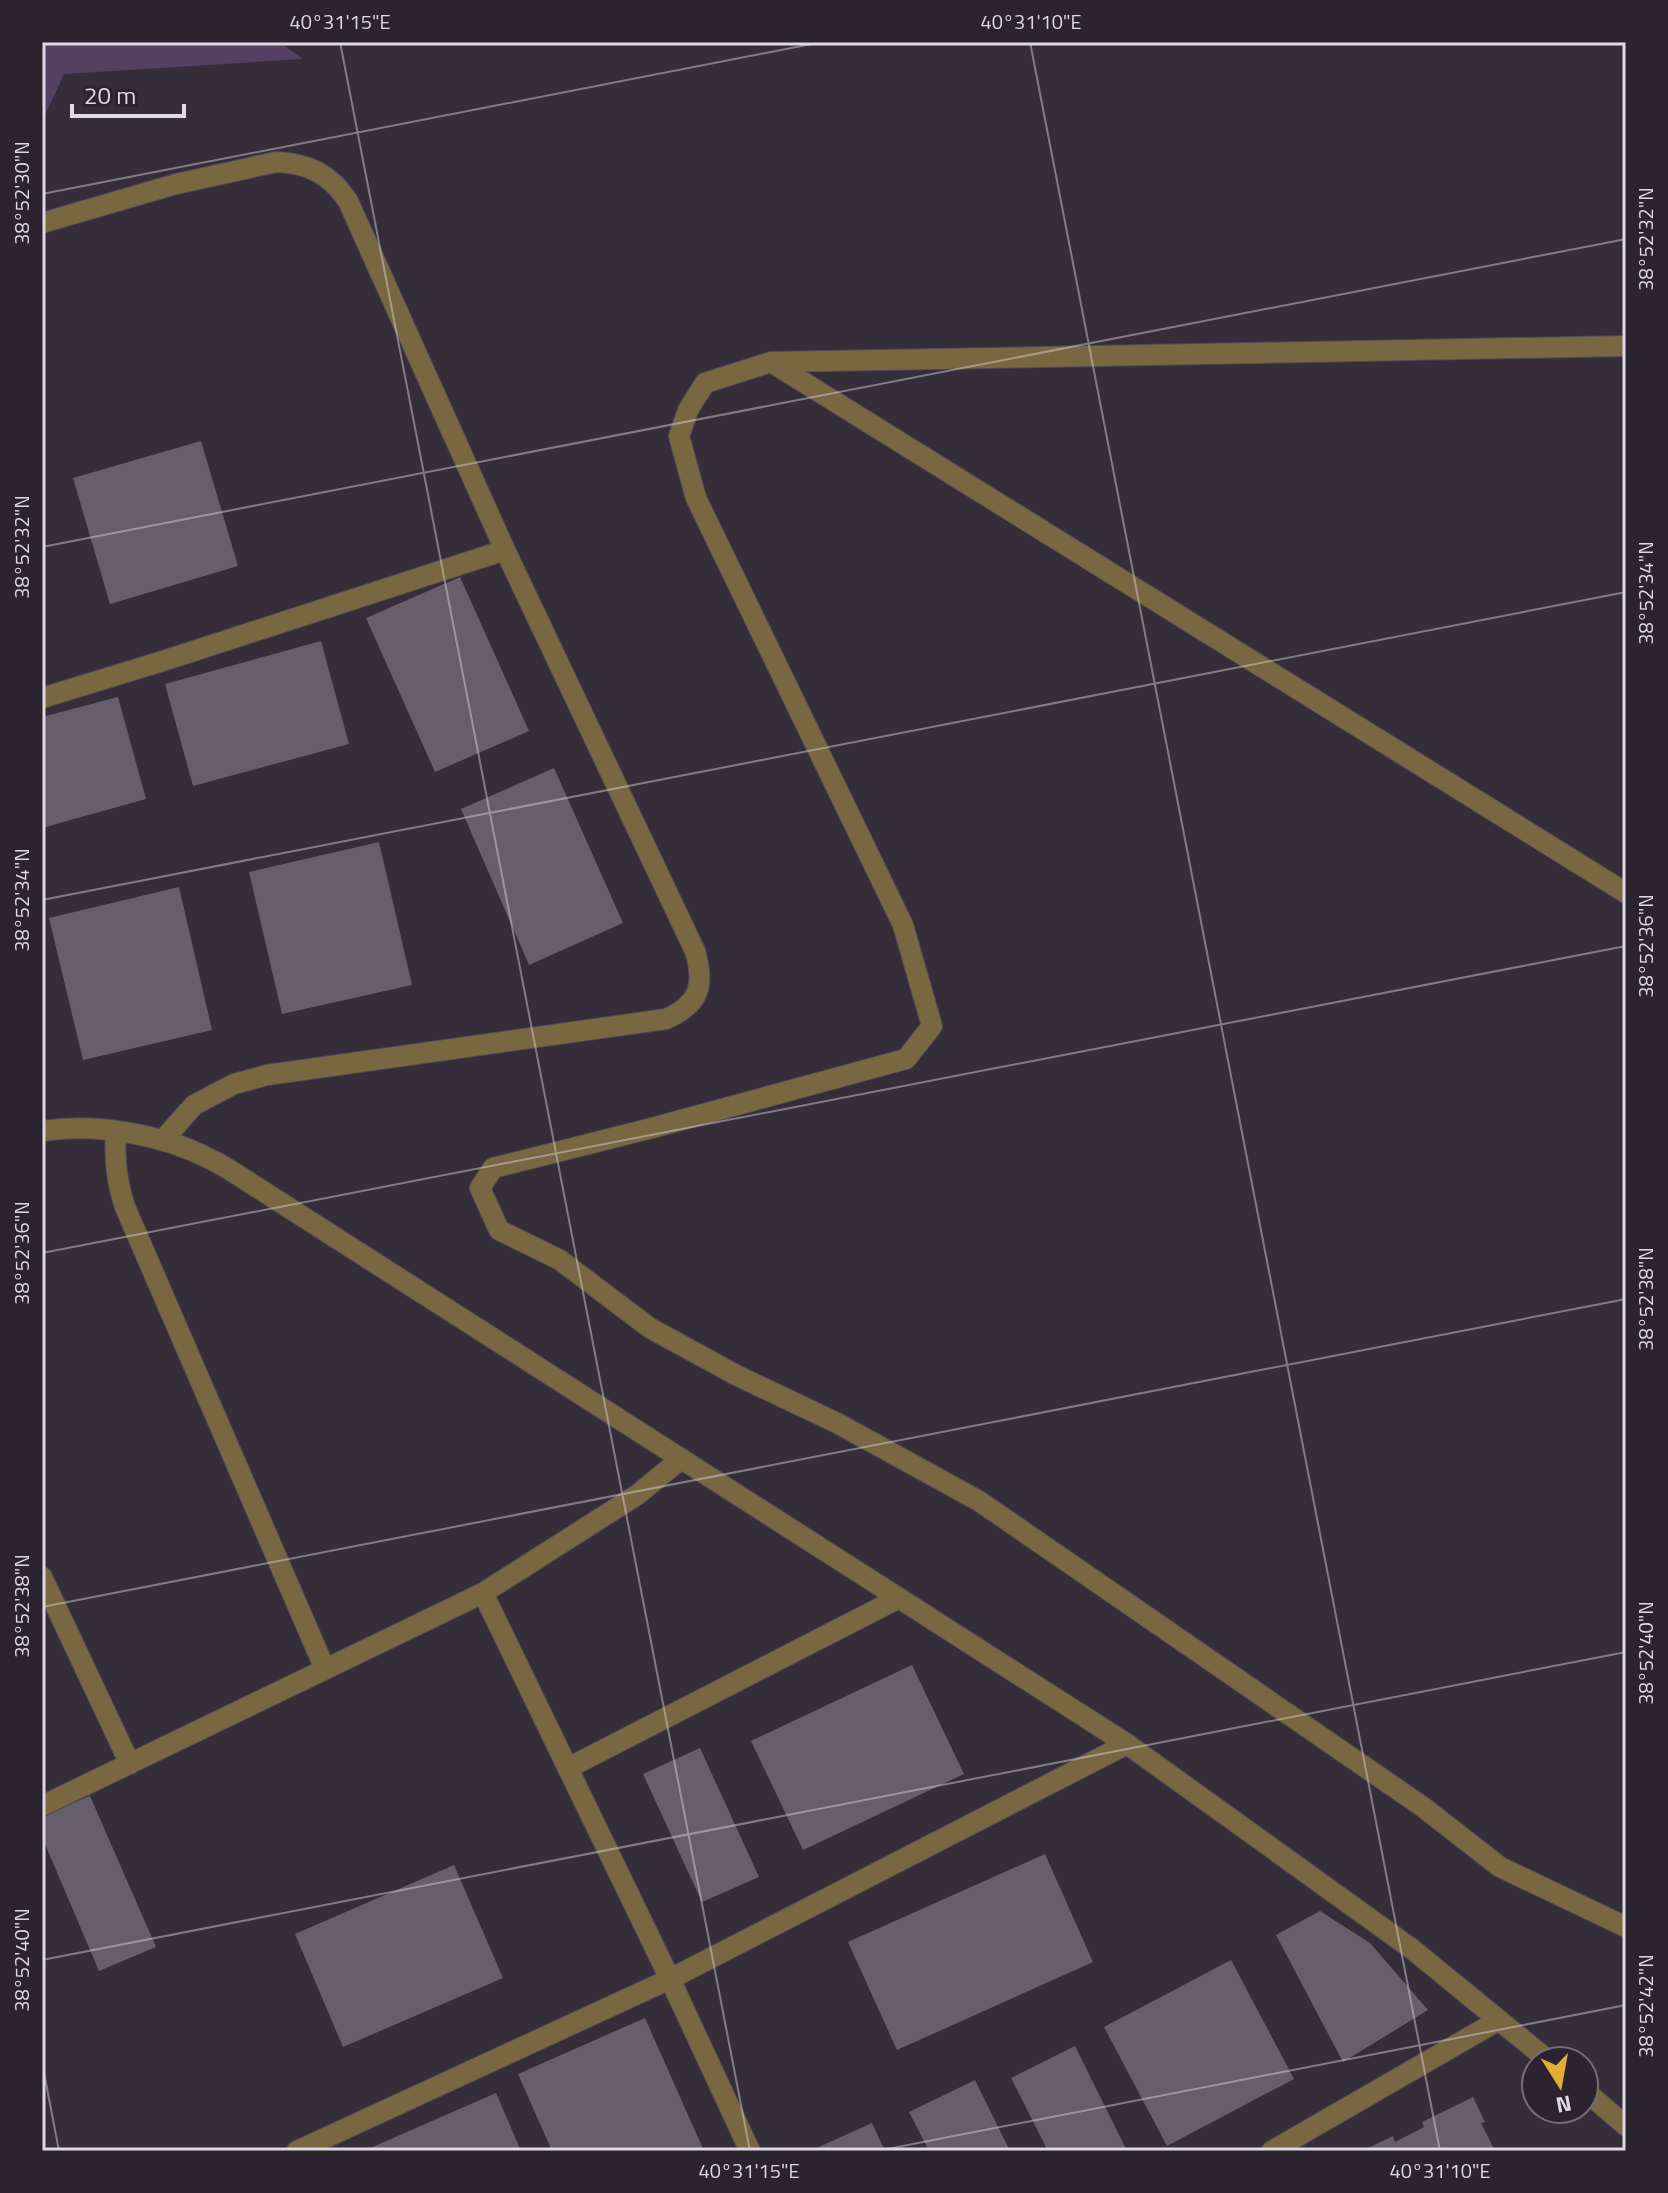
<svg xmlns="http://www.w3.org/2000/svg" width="1668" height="2193" viewBox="0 0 1668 2193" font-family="'Titillium Web',sans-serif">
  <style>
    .green { fill: #544162 }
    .building { fill: #665e6c }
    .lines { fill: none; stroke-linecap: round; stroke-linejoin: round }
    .minor-casing { stroke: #504a55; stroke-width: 22 }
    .minor { stroke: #796742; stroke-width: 20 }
    .ticks { fill: none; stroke: #dedae2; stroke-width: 2; stroke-opacity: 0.45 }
    .neatline { fill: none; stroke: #dedae2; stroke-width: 3 }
    .ticks-label { font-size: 20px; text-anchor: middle; fill: #dedae2 }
  </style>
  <rect width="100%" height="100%" fill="#352e3a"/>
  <path class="green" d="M42 42H279L303 59 64 74 42 122Z"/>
  <path class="building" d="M201 441 238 566 110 604 73 478Z
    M460 577 529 731 435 772 366 618Z
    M321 641 349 744 193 786 165 684Z
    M118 697 146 799 42 828V717Z
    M554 768 623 923 529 965 461 809Z
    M379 842 412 985 282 1014 249 872Z
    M179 887 212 1030 83 1060 49 918Z
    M912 1665 964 1774 803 1850 751 1741Z
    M700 1748 759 1877 702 1902 643 1774Z
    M90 1796 156 1947 99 1971 42 1837V1816Z
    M1045 1854 1093 1962 897 2050 848 1942Z
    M454 1865 503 1978 343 2047 295 1934Z
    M1320 1911 1370 1943 1428 2010 1343 2062 1276 1935Z
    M1231 1960 1294 2079 1167 2146 1104 2027Z
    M645 2018 704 2151H552L518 2074Z
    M1075 2046 1127 2151H1048L1011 2078Z
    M975 2080 1010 2151H929L909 2112Z
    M496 2093 521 2151H369L368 2149Z
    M1473 2097 1485 2122 1481 2123 1495 2151H1362L1393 2136 1395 2142 1424 2127 1422 2122Z
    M872 2123 885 2151H810Z"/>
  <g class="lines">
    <g class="minor-casing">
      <path id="minor" d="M42 223 176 184 276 162C308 163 330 174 348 201L505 550 695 951C705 985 700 1004 666 1019L267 1075 234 1084 194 1105 163 1140
        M1626 346 771 362 705 383 688 410 679 436 696 498 903 925 932 1026 906 1059 652 1128 493 1168 480 1188 499 1230 560 1260 650 1328 736 1375 837 1423 979 1501 1423 1807 1500 1867 1626 1927
        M771 362 1626 893
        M42 698 166 660 505 550
        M42 1131C96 1123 162 1134 210 1159 227 1167 242 1178 258 1188L1127 1744 1412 1949 1549 2061
        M116 1131C114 1158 116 1181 125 1207L325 1669
        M42 1577 130 1764
        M483 1593 670 1979 750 2151
        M568 1768 899 1598
        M42 1806 483 1593 637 1495 681 1459
        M1584 2090 1626 2126
        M297 2151 670 1979 1127 1744
        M1272 2151 1499 2020"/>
    </g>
    <use href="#minor" class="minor"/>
  </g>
  <path class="ticks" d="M340 42 750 2151M1030 42 1440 2151M42 194 822 42M42 547 1626 239M42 900 1626 592M42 1253 1626 946M42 1607 1626 1299M42 1960 1626 1652M42 2062 59 2151M877 2151 1626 2005"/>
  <rect width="1668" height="2193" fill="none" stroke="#2b2430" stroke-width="88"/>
  <g transform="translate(1560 2085) rotate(169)"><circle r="38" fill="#2b2430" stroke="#736d77" stroke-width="2"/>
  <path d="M0-6L14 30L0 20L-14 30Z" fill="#e2af34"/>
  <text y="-12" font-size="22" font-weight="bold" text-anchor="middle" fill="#dedae2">N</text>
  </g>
  <path d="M72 104v12h112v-12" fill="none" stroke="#dedae2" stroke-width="4"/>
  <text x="84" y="104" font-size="24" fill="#dedae2" stroke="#2b2430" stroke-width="6" paint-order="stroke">20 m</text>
  <rect x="44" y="44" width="1580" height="2105" class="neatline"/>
  <g class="ticks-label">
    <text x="340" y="29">40°31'15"E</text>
    <text x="1031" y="29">40°31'10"E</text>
    <text transform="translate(22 193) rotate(-90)" y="7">38°52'30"N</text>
    <text transform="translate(1646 239) rotate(-90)" y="7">38°52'32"N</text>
    <text transform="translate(22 547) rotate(-90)" y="7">38°52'32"N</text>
    <text transform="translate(1646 593) rotate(-90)" y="7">38°52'34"N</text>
    <text transform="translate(22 900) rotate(-90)" y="7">38°52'34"N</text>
    <text transform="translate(1646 946) rotate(-90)" y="7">38°52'36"N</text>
    <text transform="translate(22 1253) rotate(-90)" y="7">38°52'36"N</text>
    <text transform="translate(1646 1299) rotate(-90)" y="7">38°52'38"N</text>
    <text transform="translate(22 1606) rotate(-90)" y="7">38°52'38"N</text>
    <text transform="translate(1646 1653) rotate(-90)" y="7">38°52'40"N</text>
    <text transform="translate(22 1960) rotate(-90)" y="7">38°52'40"N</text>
    <text transform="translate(1646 2006) rotate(-90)" y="7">38°52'42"N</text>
    <text x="749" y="2178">40°31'15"E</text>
    <text x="1440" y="2178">40°31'10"E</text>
  </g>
</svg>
